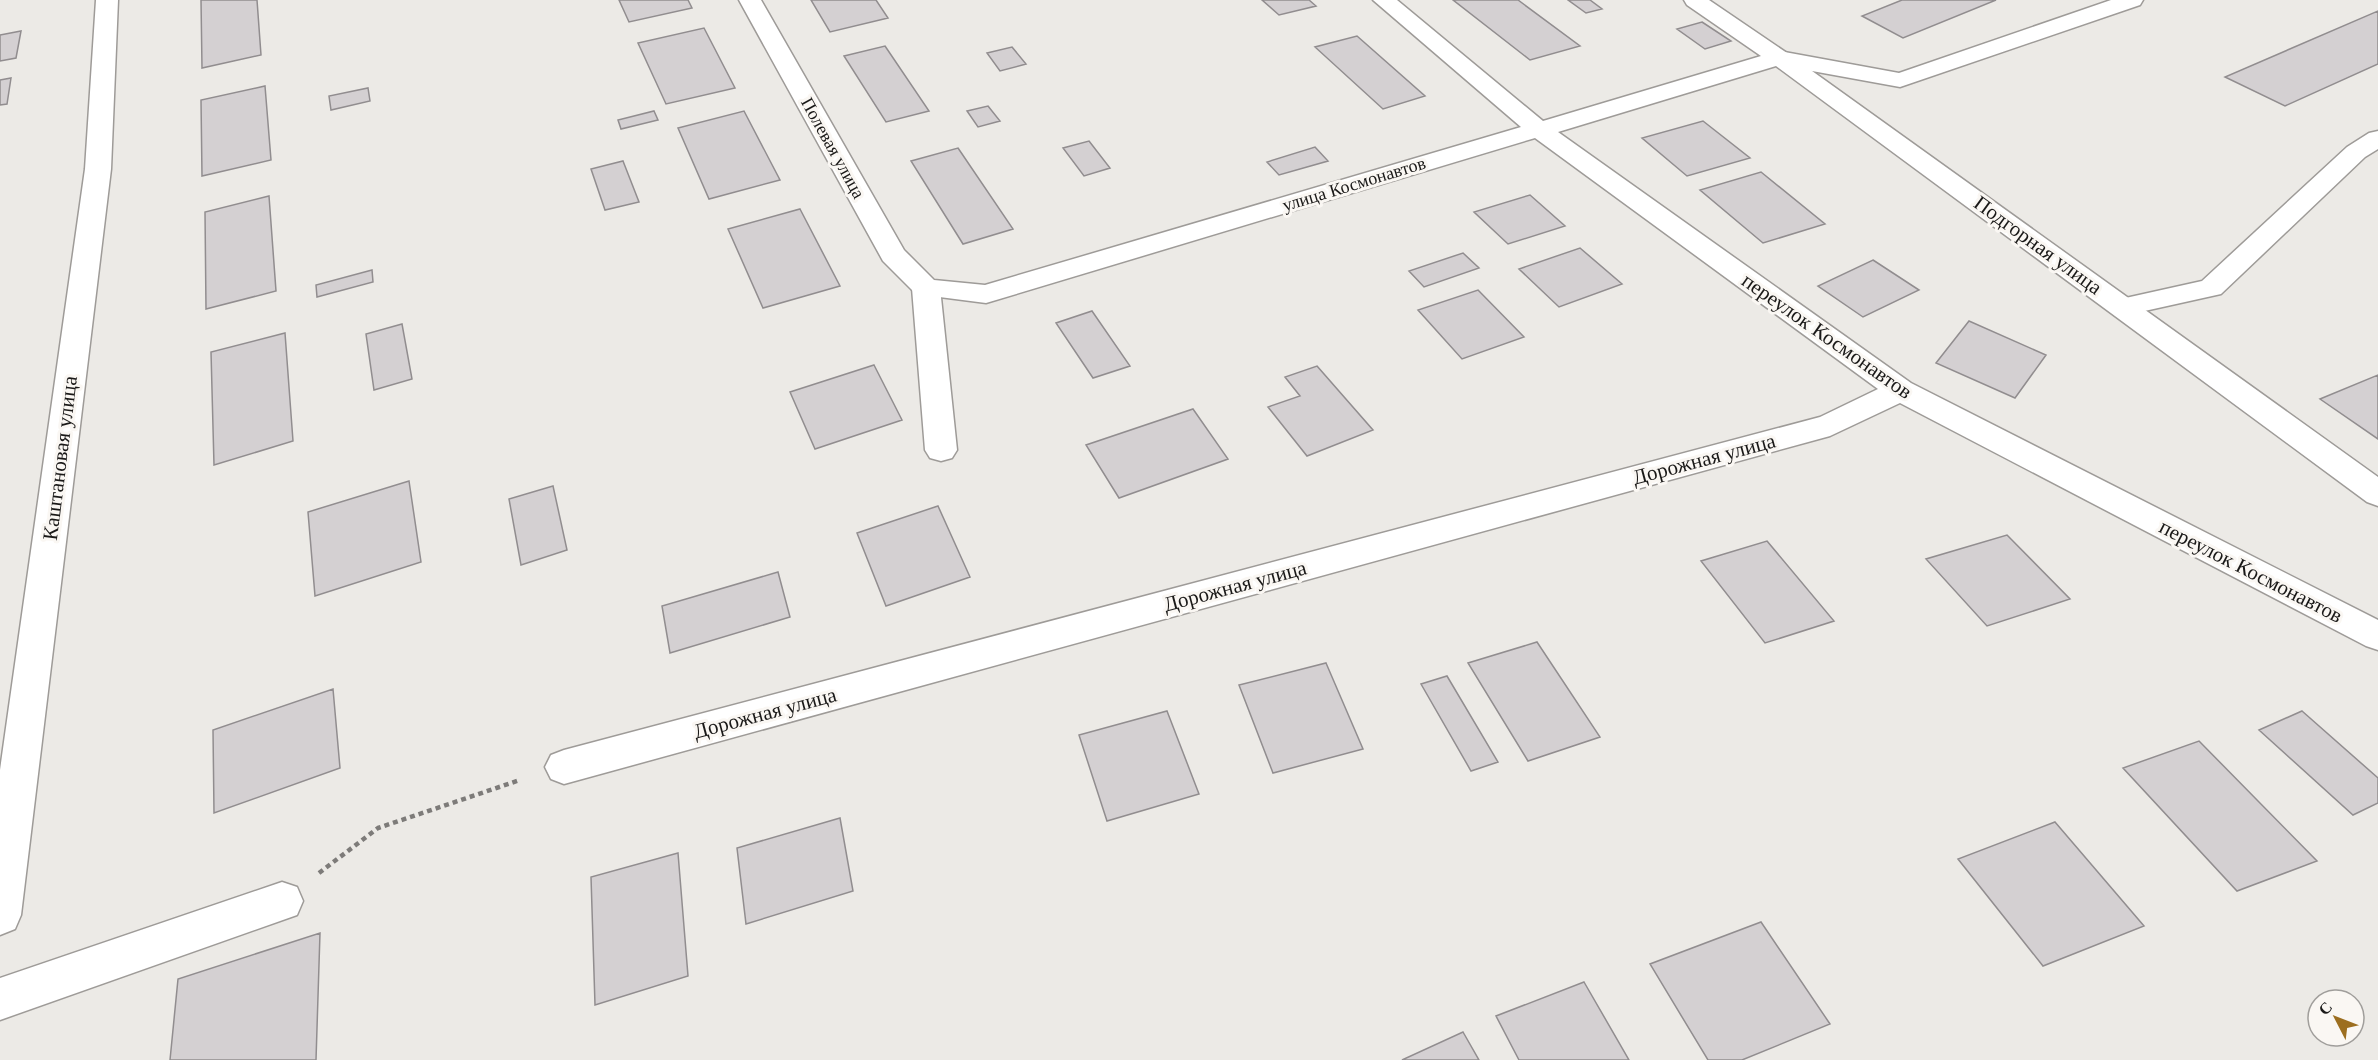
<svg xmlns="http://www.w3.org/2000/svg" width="2378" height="1060" viewBox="0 0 2378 1060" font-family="Georgia,serif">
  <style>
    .building { fill: #d4d0d2; stroke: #918d8f; stroke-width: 1.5 }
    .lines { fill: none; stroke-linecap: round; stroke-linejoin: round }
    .service-casing { stroke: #9e9b98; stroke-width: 3 }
    .minor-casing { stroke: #9e9b98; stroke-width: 3 }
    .path { stroke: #7d7b79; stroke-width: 4.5; stroke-dasharray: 5 4; stroke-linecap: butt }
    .service { fill: #fff; fill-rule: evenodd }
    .minor { fill: #fff; fill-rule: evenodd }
    .labels { text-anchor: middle; stroke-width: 6; stroke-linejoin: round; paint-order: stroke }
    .far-street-label { font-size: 18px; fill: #1a1918; stroke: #faf7f3 }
    .street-label { font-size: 21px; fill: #1a1918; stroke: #faf7f3 }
  </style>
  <rect width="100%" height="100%" fill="#eceae6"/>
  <path class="building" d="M201 0H257L261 55 202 68Z
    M619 0H688L692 8 629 22Z
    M811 0H876L888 18 830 32Z
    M1262 0H1309L1316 6 1279 15Z
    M1453 0H1518L1580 46 1530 60Z
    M1568 0H1590L1602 9 1586 13Z
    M1902 0H1996L1903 38 1862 16Z
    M2378 11V64L2285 106 2225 77Z
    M1702 22 1731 41 1705 49 1677 29Z
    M704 28 735 88 666 104 638 43Z
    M21 31 16 58 0 61V35Z
    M1357 36 1425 96 1383 109 1315 47Z
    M885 46 929 111 886 122 844 56Z
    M1012 47 1026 64 1000 71 987 53Z
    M11 78 7 104 0 105V80Z
    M265 86 271 160 202 176 201 100Z
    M368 88 370 101 331 110 329 96Z
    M988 106 1000 121 978 127 967 111Z
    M654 111 658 120 621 129 618 120Z
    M744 111 780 180 709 199 678 128Z
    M1703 121 1750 158 1687 176 1642 138Z
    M1089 141 1110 168 1084 176 1063 148Z
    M1315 147 1328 161 1279 175 1267 162Z
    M958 148 1013 229 963 244 911 161Z
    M623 161 639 202 605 210 591 169Z
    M1761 172 1825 224 1763 243 1700 190Z
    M1530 195 1565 226 1508 244 1474 212Z
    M269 196 276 291 206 309 205 212Z
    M800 209 840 286 763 308 728 229Z
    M1580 248 1622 284 1559 307 1519 269Z
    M1463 253 1479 268 1424 287 1409 271Z
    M1873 260 1919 290 1863 317 1818 286Z
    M372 270 373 282 317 297 316 285Z
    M1478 290 1524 337 1462 359 1418 310Z
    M1092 311 1130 366 1093 378 1056 323Z
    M1969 321 2046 355 2015 398 1936 363Z
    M402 324 412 379 374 390 366 334Z
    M285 333 293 441 214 465 211 352Z
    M874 365 902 420 815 449 790 392Z
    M1317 366 1373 430 1307 456 1268 407 1300 396 1285 377Z
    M2378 375V439L2320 399Z
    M1193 409 1228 459 1119 498 1086 445Z
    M409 481 421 562 315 596 308 512Z
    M553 486 567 550 521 565 509 499Z
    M938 506 970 577 886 606 857 533Z
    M2007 535 2070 599 1987 626 1926 559Z
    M1767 541 1834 621 1765 643 1701 561Z
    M778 572 790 617 670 653 662 606Z
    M1537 642 1600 737 1528 761 1468 663Z
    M1326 663 1363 749 1273 773 1239 685Z
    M1447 676 1498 762 1471 771 1421 684Z
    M333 689 340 768 214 813 213 730Z
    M1167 711 1199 794 1107 821 1079 735Z
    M2302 711 2378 778V803L2353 815 2259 730Z
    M2199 741 2317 861 2237 891 2123 768Z
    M840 818 853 891 746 924 737 848Z
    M2055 822 2144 926 2043 966 1958 859Z
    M678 853 688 976 595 1005 591 877Z
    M1761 922 1830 1024 1742 1060H1708L1650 964Z
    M320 933 316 1060H170L178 979Z
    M1584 982 1629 1060H1519L1496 1016Z
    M1463 1032 1479 1060H1402Z"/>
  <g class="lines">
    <g class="service-casing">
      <path id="service" d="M2111 0H2143L2140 5 1900 87 1779 65 1771 63 1768 58 1771 53 1779 51 1899 73Z
        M2378 131V149L2365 157 2221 294 2122 316 2112 313 2108 307 2112 301 2202 281 2347 147 2369 133Z
        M926 279 936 282 940 288 957 450 952 458 941 461 930 458 925 450 912 288 916 282Z
        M282 882 297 887 303 901 297 915 0 1020V978Z"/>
    </g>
    <g class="minor-casing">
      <path id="minor" d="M96 0H118L111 169 21 915 15 929 0 935V770L85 169Z
        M739 0H761L904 250 934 280 985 285 1521 127 1373 0H1397L1543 121 1761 56 1687 5 1684 0H1709L1787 53 2378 477V506L2367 502 1776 66 1558 132 1911 383 2378 620V650L2366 646 1900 403 1830 436 564 784 551 779 545 767 551 755 564 750 1820 417 1878 389 1535 138 986 303 916 294 883 261Z"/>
    </g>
    <path class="path" d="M319 873 378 828 520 780"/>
    <use href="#service" class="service"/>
    <use href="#minor" class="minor"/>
  </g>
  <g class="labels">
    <g class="far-street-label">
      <text transform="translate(833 148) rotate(61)" y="6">Полевая улица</text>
      <text transform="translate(1354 184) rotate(-17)" y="6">улица Космонавтов</text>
    </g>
    <g class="street-label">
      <text transform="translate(2038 245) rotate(36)" y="7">Подгорная улица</text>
      <text transform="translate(1827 336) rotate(35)" y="7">переулок Космонавтов</text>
      <text transform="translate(60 458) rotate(-83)" y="7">Каштановая улица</text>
      <text transform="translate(1704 459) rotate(-15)" y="7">Дорожная улица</text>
      <text transform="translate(2251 571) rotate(27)" y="7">переулок Космонавтов</text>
      <text transform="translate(1235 586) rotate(-15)" y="7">Дорожная улица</text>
      <text transform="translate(765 713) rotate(-15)" y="7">Дорожная улица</text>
    </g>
  </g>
  <g transform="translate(2336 1018) rotate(312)"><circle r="28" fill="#faf7f3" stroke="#a09e9b" stroke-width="1.5"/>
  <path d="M0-4.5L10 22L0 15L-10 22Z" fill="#9c6e1f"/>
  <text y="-9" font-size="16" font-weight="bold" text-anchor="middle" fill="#1a1918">С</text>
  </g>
</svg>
